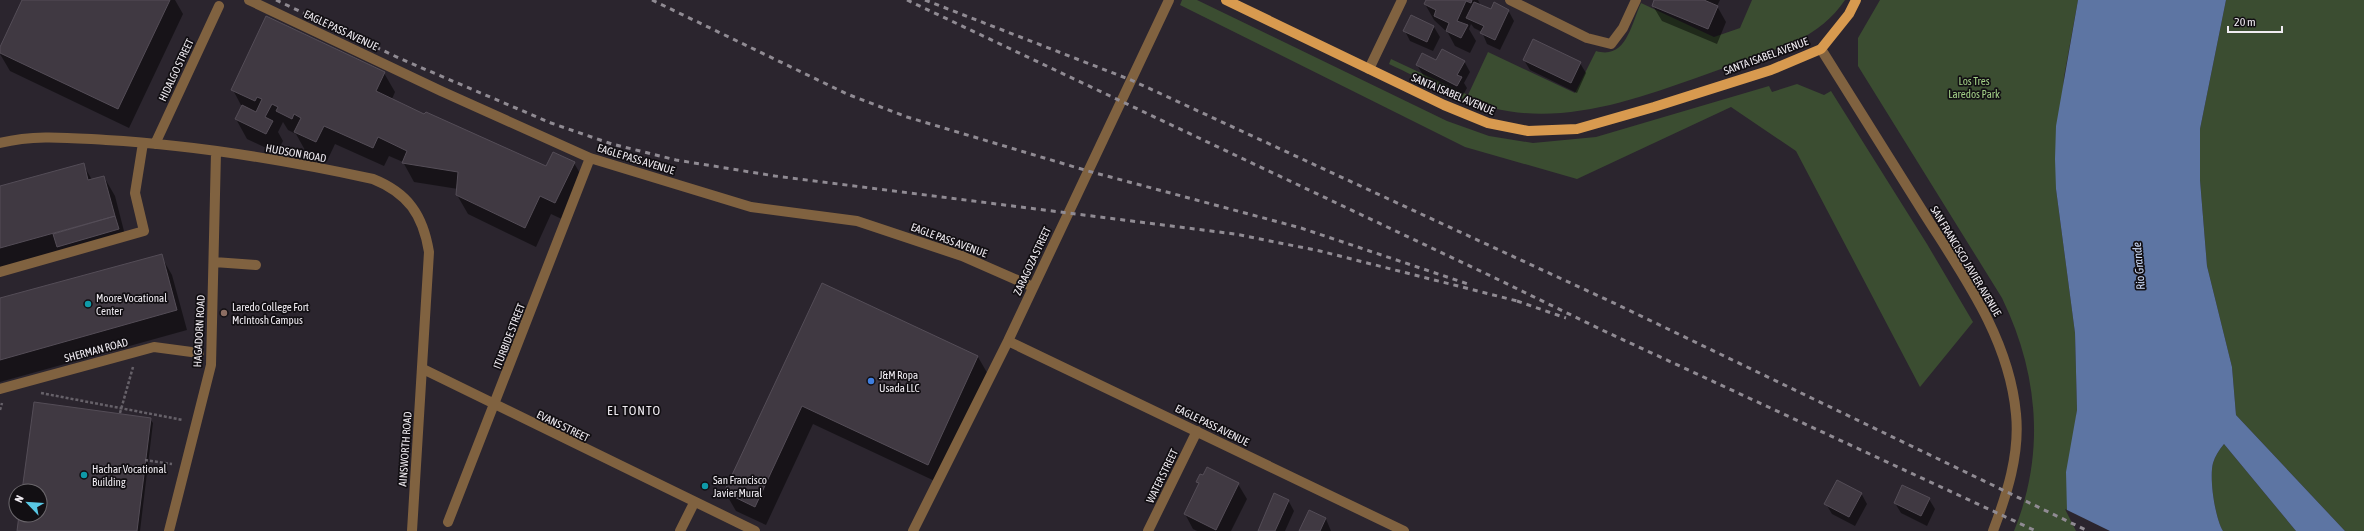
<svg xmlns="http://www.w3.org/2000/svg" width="2364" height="531" viewBox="0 0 2364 531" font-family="'Asap Condensed',sans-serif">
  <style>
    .green { fill: #3b4d31 }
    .water { fill: #5d75a3 }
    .pier { fill: #2b252e }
    .shadow { fill: #0007 }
    .building { fill: #403942; stroke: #544d57 }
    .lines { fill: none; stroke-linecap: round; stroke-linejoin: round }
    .path { stroke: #666169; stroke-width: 2.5; stroke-dasharray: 3 2; stroke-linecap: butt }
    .minor { stroke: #806240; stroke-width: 10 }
    .major { stroke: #d89a4f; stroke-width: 10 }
    .rail { stroke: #908b93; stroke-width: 3; stroke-dasharray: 5 5; stroke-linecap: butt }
    .culture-dot { fill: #0f9aa8; stroke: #120f13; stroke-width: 1.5 }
    .education-dot { fill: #8d6e63; stroke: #120f13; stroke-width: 1.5 }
    .shop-dot { fill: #3f7fe0; stroke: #120f13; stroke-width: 1.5 }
    .labels { text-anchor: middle; stroke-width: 3.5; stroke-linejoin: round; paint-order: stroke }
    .street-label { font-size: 11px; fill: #f0ecf2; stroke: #120f13 }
    .park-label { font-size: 11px; fill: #a3d087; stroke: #120f13 }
    .poi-label { font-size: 11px; fill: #f0ecf2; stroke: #120f13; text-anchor: start }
    .water-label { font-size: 12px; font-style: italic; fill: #cbdaf7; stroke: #120f13 }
    .quarter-label { font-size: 13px; letter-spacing: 1px; fill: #f0ecf2; stroke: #120f13 }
  </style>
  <rect width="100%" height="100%" fill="#2b252e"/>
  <path class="green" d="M1182 0H1197L1447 121 1489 136 1533 143 1596 137 1769 86 1772 92 1797 84 1824 95 1831 91 1927 244 1973 322 1920 387 1796 151 1731 107 1577 179 1465 147 1180 5Z
    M1752 0H1845C1832 19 1817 30 1796 42 1763 54 1729 66 1696 78 1631 101 1562 125 1492 108 1456 100 1422 79 1389 64L1391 59 1468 95 1488 52 1575 93 1596 51C1626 60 1631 25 1641 3L1714 37 1740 28Z
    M1880 0H2078L2064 77 2056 189 2075 333 2077 410 2074 434 2079 531H2014C2046 453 2038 372 2002 298L1858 66V38Z
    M2226 0H2364V531H2345L2236 415 2232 367 2207 266 2200 180V129Z
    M2224 444 2296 531H2223C2215 518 2209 478 2213 463 2215 456 2219 450 2224 444Z"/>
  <path class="water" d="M2078 0H2226L2200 129V180L2207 266 2232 367 2236 415 2345 531H2296L2224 444C2219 450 2215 456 2213 463 2209 478 2215 518 2223 531H2079L2067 511 2066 472 2077 410 2075 333 2056 189 2055 159 2056 126Z"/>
  <path class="pier" d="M2065 509 2110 531H2076Z"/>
  <path class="shadow" d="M23 0H175L183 14 129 128 10 71 0 54V49Z
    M1427 0H1478L1481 6 1491 11 1508 10 1514 21 1500 50 1487 44 1482 32 1474 28 1471 24 1469 29 1476 41 1470 53 1455 46 1448 33 1434 20 1425 4Z
    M1655 0H1720L1717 6 1726 22 1717 44 1662 21 1653 6Z
    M1411 17 1434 27 1440 37 1433 51 1410 41 1405 31Z
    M1524 60 1580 63 1586 73 1577 93 1530 70Z
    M1464 61 1470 72 1464 83 1467 88 1463 95 1423 75 1417 65Z
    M384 73 395 92 392 99 424 115 546 167 574 163 585 182 566 221 551 214 536 247 468 214 457 195 458 189 414 182 403 162 389 156 384 166 335 144 327 161 306 152 296 134 288 130 283 122 278 132 283 141 277 153 247 139 236 119 242 107 233 90Z
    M83 164 92 180 104 177 115 196 125 235 0 269V187Z
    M161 256 172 275 187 330 0 382V299Z
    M822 284 978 357 989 376 939 483 813 424 766 525 736 511 725 492Z
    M150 419 153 423 140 531H18L20 515H40V491H23Z
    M1198 482 1238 484 1247 499 1231 531H1197L1193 529 1185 514 1199 484Z
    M1861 493 1867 504 1855 526 1832 514 1826 504Z
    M1929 499 1935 509 1927 526 1901 513 1895 503Z
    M1288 500 1294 511 1285 531H1259Z
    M1310 511 1326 519 1331 531H1300Z"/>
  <path class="building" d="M22 0H170L118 109 0 53V47Z
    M1426 0H1472L1471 3 1466 1 1457 21 1468 25 1461 38 1446 31 1449 23 1434 16 1436 10 1424 4Z
    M1654 0H1704L1718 6 1708 29 1652 6Z
    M1474 2 1491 9 1494 2 1509 10 1495 40 1480 33 1484 26 1466 18Z
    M1411 15 1434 26 1427 42 1403 31Z
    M266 16 385 72 376 91 424 114 426 112 546 166 553 152 575 162 555 203 540 196 525 228 456 195 458 172 402 163 407 151 378 137 373 148 324 126 316 142 294 132 301 118 294 114 292 119 276 111 278 107 272 104 265 117 273 121 266 134 235 119 242 105 256 112 262 99 257 97 255 101 231 90Z
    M1533 39 1581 62 1571 83 1523 60Z
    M1442 49 1465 61 1457 75 1462 77 1457 86 1416 65 1422 53 1436 60Z
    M84 163 88 180 104 176 115 216 0 248V186Z
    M115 216 119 229 57 247 53 234Z
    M162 254 177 310 0 360V298Z
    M822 283 978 356 928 465 802 406 755 507 724 492Z
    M34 402 151 418 137 531H17L19 515H40V491H22Z
    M1207 467 1239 483 1216 530 1184 514 1199 483 1196 482 1200 474 1203 475Z
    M1837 480 1862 493 1849 517 1824 504Z
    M1902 485 1930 498 1921 516 1894 503Z
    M1274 493 1289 500 1275 531H1258Z
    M1309 510 1326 518 1320 531H1299Z"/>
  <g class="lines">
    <path class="path" d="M41 393 183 420
      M0 410 2 403
      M120 413 133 367
      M145 460 172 464"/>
    <path class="minor" d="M249 0 441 91 590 158 751 207 857 221 962 256 1033 287
      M1510 0 1587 38 1611 44 1623 28 1636 0
      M1821 49C1854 102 1887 155 1920 207 1960 271 2009 336 2016 414 2020 454 2007 494 1993 531
      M1369 69 1402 0
      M0 143C35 134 70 138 106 140 195 145 285 160 373 179 408 193 423 215 429 252L412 531
      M155 144 219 6
      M214 262 256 265
      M0 272 144 231 135 193 143 143
      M1008 341 1404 531
      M423 369 755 531
      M0 389 154 347 199 353
      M448 522 590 158
      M169 531 211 365 216 152
      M680 531 694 503
      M913 531 1008 341 1169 0
      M1148 531 1197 431"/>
    <path class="major" d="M1226 0 1444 105 1488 123 1528 131 1577 129 1654 107 1771 70 1821 49 1849 14 1856 0"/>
    <path class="rail" d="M276 0 401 59 551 123 612 144 676 160 775 176 1235 234 1320 251 1521 302
      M652 0 847 94 907 117 1088 171 1301 228 1468 284
      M907 0 1493 277 1602 330 2036 531
      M925 0 1131 80 1616 304 2088 531
      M1517 301 1566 318"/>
  </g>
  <g class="culture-dot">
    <circle cx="88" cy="304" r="4"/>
    <circle cx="84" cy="475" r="4"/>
    <circle cx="705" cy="486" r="4"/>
  </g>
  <circle class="education-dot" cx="224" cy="313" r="4"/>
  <circle class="shop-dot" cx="871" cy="381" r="4"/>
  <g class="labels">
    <g class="street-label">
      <text transform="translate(341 30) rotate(25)" y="4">EAGLE PASS AVENUE</text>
      <text transform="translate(1766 56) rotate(-20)" y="4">SANTA ISABEL AVENUE</text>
      <text transform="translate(176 70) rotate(-65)" y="4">HIDALGO STREET</text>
      <text transform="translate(1453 94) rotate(23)" y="4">SANTA ISABEL AVENUE</text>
      <text transform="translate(296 153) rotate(10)" y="4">HUDSON ROAD</text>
      <text transform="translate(636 159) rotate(17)" y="4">EAGLE PASS AVENUE</text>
      <text transform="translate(949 240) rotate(20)" y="4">EAGLE PASS AVENUE</text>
      <text transform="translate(1032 261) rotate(-65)" y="4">ZARAGOZA STREET</text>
      <text transform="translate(1966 261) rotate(59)" y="4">SAN FRANCISCO JAVIER AVENUE</text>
      <text transform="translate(199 331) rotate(-87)" y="4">HAGADORN ROAD</text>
      <text transform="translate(509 336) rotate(-69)" y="4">ITURBIDE STREET</text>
      <text transform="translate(96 350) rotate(-15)" y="4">SHERMAN ROAD</text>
      <text transform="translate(1212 425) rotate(26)" y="4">EAGLE PASS AVENUE</text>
      <text transform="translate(563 426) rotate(26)" y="4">EVANS STREET</text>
      <text transform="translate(405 449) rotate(-86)" y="4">AINSWORTH ROAD</text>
      <text transform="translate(1162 476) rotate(-64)" y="4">WATER STREET</text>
    </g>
    <g class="park-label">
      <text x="1974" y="85">Los Tres<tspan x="1974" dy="13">Laredos Park</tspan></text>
    </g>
    <g class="poi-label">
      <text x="96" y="302">Moore Vocational<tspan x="96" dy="13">Center</tspan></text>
      <text x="232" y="311">Laredo College Fort<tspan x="232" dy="13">McIntosh Campus</tspan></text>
      <text x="879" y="379">J&amp;M Ropa<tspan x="879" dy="13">Usada LLC</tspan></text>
      <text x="92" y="473">Hachar Vocational<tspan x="92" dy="13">Building</tspan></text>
      <text x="713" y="484">San Francisco<tspan x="713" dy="13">Javier Mural</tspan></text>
    </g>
    <g class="water-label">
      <text transform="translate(2139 266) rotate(-95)" y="4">Rio Grande</text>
    </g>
    <g class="quarter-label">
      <text x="634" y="415">EL TONTO</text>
    </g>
  </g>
  <g transform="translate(28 503) rotate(295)"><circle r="19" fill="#120f13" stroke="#6b676c"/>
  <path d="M0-3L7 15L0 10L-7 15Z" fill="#59c8e5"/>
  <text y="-6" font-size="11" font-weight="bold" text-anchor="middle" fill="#f0ecf2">N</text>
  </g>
  <path d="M2228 26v6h54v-6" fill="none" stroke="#f0ecf2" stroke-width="2"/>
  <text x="2234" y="26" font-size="12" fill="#f0ecf2" stroke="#120f13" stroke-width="3" paint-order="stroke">20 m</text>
</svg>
